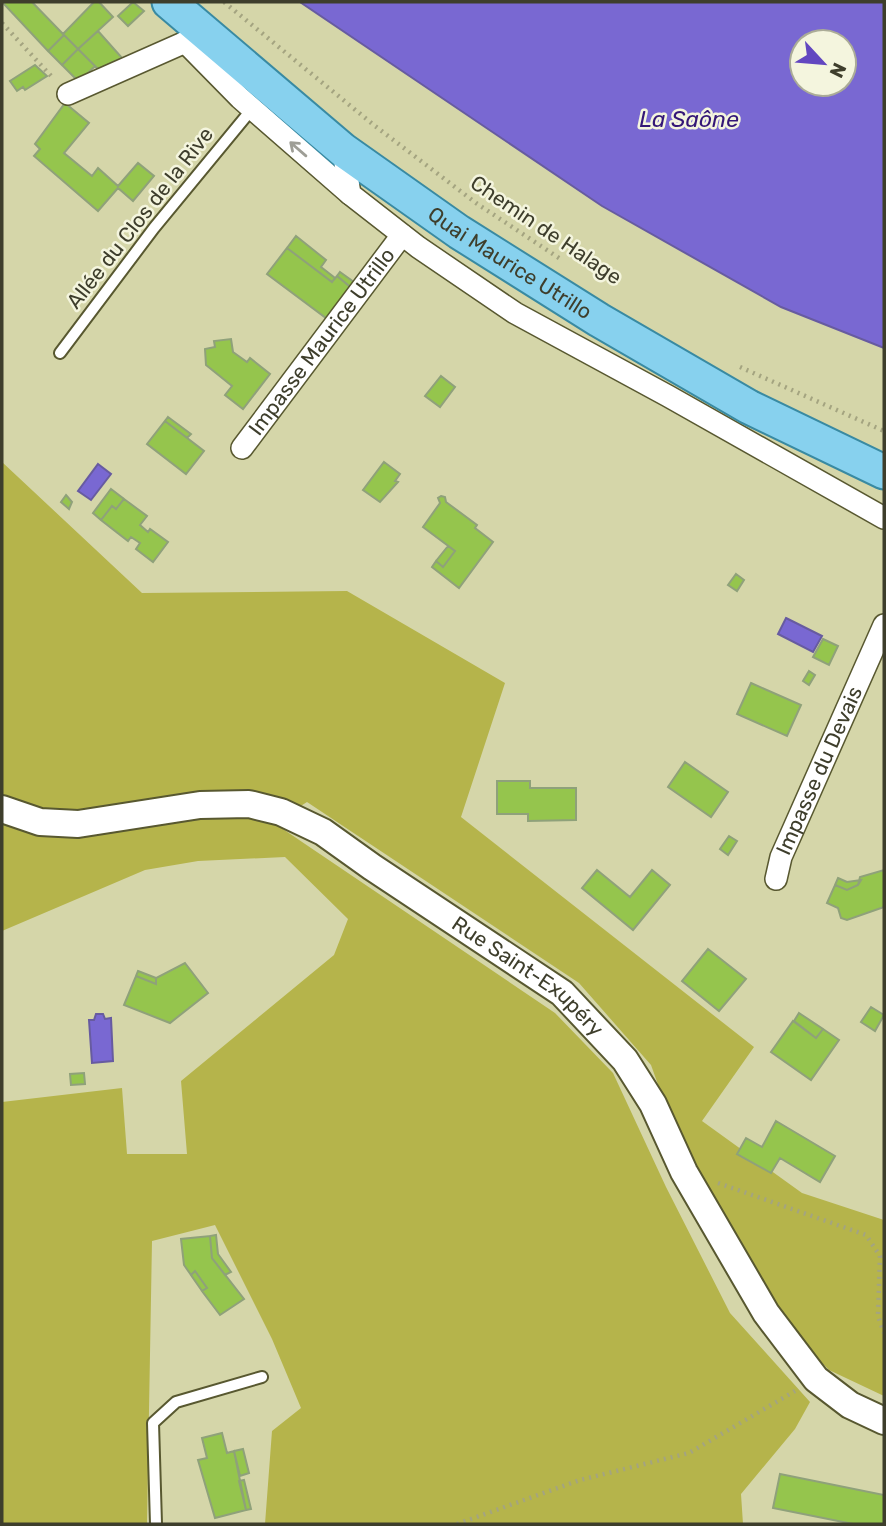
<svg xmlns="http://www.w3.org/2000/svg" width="886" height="1526" viewBox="0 0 886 1526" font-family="Rubik,sans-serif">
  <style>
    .green { fill: #b5b44b }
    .water { fill: #7968d2; stroke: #675ba0; stroke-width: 2; fill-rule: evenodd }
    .building { fill: #95c54d; stroke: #8fa17a; stroke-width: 2 }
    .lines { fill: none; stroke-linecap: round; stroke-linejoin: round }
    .service-casing { stroke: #585830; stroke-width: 14 }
    .minor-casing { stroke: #585830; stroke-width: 24 }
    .tertiary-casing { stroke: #585830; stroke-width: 30 }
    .primary-casing { stroke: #398aa2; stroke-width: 37 }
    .path { stroke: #a4a480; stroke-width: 4.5; stroke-dasharray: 2 5; stroke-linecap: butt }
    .service { stroke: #fff; stroke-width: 10 }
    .minor { stroke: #fff; stroke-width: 21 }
    .tertiary { stroke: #fff; stroke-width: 26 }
    .primary { stroke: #87d1ee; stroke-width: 33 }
    .oneway { stroke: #9e9e96 }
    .labels { text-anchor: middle; stroke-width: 5; stroke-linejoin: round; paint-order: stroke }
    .street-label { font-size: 21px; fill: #3e3e2c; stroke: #f4f5de }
    .water-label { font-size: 23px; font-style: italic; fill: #341777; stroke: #f4f5de }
  </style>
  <rect width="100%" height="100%" fill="#d5d6a9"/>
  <path class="green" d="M2 462 142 593 347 591 505 683 461 817 754 1047 702 1121 802 1193 884 1220V1396L829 1370 759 1298 693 1182 651 1065 579 983 307 802 274 823 555 1013 613 1073 666 1187 730 1313 810 1402 795 1429 741 1494 743 1524H265L272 1431 301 1408 272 1339 215 1225 152 1241 147 1524H2V1102L122 1088 127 1154H187L181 1081 334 955 348 919 285 857 198 861 145 870 2 931Z"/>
  <path class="water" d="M300 2H884V348L781 307 602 206ZM802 42H844V84H802Z
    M98 464 111 474 91 500 78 491Z
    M786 618 822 636 813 652 778 634Z
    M96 1014H103L105 1019 111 1018 113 1061 92 1063 89 1020H94Z"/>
  <path class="building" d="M2 2H32L64 35 48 51Z
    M94 2H99L113 17 78 49 63 34Z
    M133 2 144 11 128 26 118 16Z
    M98 31 122 58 98 69 78 49Z
    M64 35 78 49 62 65 48 51Z
    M78 49 95 66 79 82 62 65Z
    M35 65 47 76 25 90 23 87 17 91 10 81Z
    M65 103 89 123 64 153 92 176 98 168 118 186 138 163 154 176 133 201 118 188 98 211 34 156 40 149 35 144Z
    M296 236 326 260 321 267 335 278 332 282 287 248Z
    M287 248 332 282 337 276 354 290 330 321 267 274Z
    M340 272 358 285 354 290 337 276Z
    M231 339 233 352 247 362 250 358 270 374 243 409 225 395 232 386 206 365 205 349 215 347 214 341Z
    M441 376 455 387 440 407 425 396Z
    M168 417 191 434 187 438 165 421Z
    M165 421 204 451 186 474 147 444Z
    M384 462 400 474 395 481 398 482 380 502 363 490Z
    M111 489 124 499 116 509 112 506 101 520 93 513Z
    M66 495 72 502 69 509 61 502Z
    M441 496 445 497 446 502 477 525 475 528 493 542 459 588 432 567 436 561 443 567 455 551 423 527 440 503 438 498Z
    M124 499 147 516 140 525 148 532 150 529 168 542 153 562 136 549 140 543 131 537 128 541 101 520 112 506 116 509Z
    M448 546 455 551 443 567 436 561Z
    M736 574 744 580 737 591 728 585Z
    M823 639 838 646 829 665 813 657Z
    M809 671 815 675 809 685 803 681Z
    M751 683 801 705 787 736 737 714Z
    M685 762 728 792 711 817 668 787Z
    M497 781H530V788H576V820L528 821V814H497Z
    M729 836 737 841 728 855 720 849Z
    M597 870 630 897 652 870 670 885 633 930 582 888Z
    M884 870V907L847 920 841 918 838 908 827 903 835 885 847 890 858 885 860 877Z
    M838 878 847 882 861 880 858 885 847 890 835 885Z
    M708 949 746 979 719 1011 682 981Z
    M185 963 208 993 170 1023 124 1005 136 976 156 984V978Z
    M138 971 156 978V984L136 976Z
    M871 1007 884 1015 875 1031 861 1022Z
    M799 1013 823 1029 816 1038 794 1021Z
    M793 1021 816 1038 823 1029 839 1040 811 1080 771 1052Z
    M84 1073 85 1084 71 1085 70 1074Z
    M776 1121 835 1156 820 1182 780 1158 771 1173 737 1154 746 1138 762 1147Z
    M216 1235 218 1254 231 1272 225 1275 212 1258 210 1236Z
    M210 1236 212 1258 244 1299 220 1315 202 1291 207 1288 195 1271 191 1275 184 1265 181 1239Z
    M195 1271 207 1288 202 1291 191 1275Z
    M222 1433 227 1453 234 1451 246 1510 215 1518 198 1460 207 1458 202 1438Z
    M243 1449 249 1473 240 1476 234 1451Z
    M780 1474 884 1495V1524H853L773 1508Z
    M244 1480 251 1509 246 1510 239 1481Z"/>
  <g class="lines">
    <g class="service-casing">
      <path id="service" d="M60 353 154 228 252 109
        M156 1524 153 1423 176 1402 262 1377"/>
    </g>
    <g class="minor-casing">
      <g id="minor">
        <path d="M185 42 240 98 350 194"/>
        <path d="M68 94 199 36"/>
        <path d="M343 150 350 194 418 247 515 313 668 396 884 518"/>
        <path id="s1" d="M242 448 402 235"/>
        <path id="s2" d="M776 879 781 857 884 625"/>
      </g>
    </g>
    <g class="tertiary-casing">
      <g id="tertiary">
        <path id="s3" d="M2 809 40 822 78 824 200 805 249 804 281 812 323 832 372 867 562 993 625 1060 653 1104 684 1172 766 1313 816 1379 850 1405 884 1421"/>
      </g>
    </g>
    <g class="primary-casing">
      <g id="primary">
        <path id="s4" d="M169 2 343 150 459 232 599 320 749 407 884 472"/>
      </g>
    </g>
    <path class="path" d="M224 2 375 126 476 203 562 260
      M2 23 53 78
      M740 367 884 431
      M718 1183 866 1235 880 1256 878 1316 884 1333
      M457 1524 580 1480 689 1453 795 1391"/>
    <use href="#service" class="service"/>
    <use href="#minor" class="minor"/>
    <use href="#tertiary" class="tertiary"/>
    <use href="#primary" class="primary"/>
  </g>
  <defs><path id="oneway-shaft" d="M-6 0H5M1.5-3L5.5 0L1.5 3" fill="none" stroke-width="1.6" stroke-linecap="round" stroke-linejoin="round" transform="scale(1.75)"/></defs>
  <use class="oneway" href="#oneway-shaft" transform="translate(298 149) rotate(-139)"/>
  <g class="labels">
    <g class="street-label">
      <text transform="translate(140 218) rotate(-52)" y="7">Allée du Clos de la Rive</text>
      <text transform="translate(546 230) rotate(34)" y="7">Chemin de Halage</text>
      <text dy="7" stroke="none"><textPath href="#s4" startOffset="430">Quai Maurice Utrillo</textPath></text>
      <text dy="7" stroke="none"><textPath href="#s1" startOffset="133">Impasse Maurice Utrillo</textPath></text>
      <text dy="7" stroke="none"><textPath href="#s2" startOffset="117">Impasse du Devais</textPath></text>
      <text dy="7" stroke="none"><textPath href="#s3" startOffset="581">Rue Saint-Exupéry</textPath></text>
    </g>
    <g class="water-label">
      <text x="689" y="127">La Saône</text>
    </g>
  </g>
  <rect width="886" height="1526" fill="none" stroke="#3e3e2c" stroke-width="7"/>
  <g transform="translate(823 63) rotate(116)"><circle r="33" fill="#f4f5de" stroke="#abac97" stroke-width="2"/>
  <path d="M0-5L12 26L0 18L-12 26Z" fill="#6247c0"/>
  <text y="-10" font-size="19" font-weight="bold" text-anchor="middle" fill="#3e3e2c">N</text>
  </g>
</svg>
